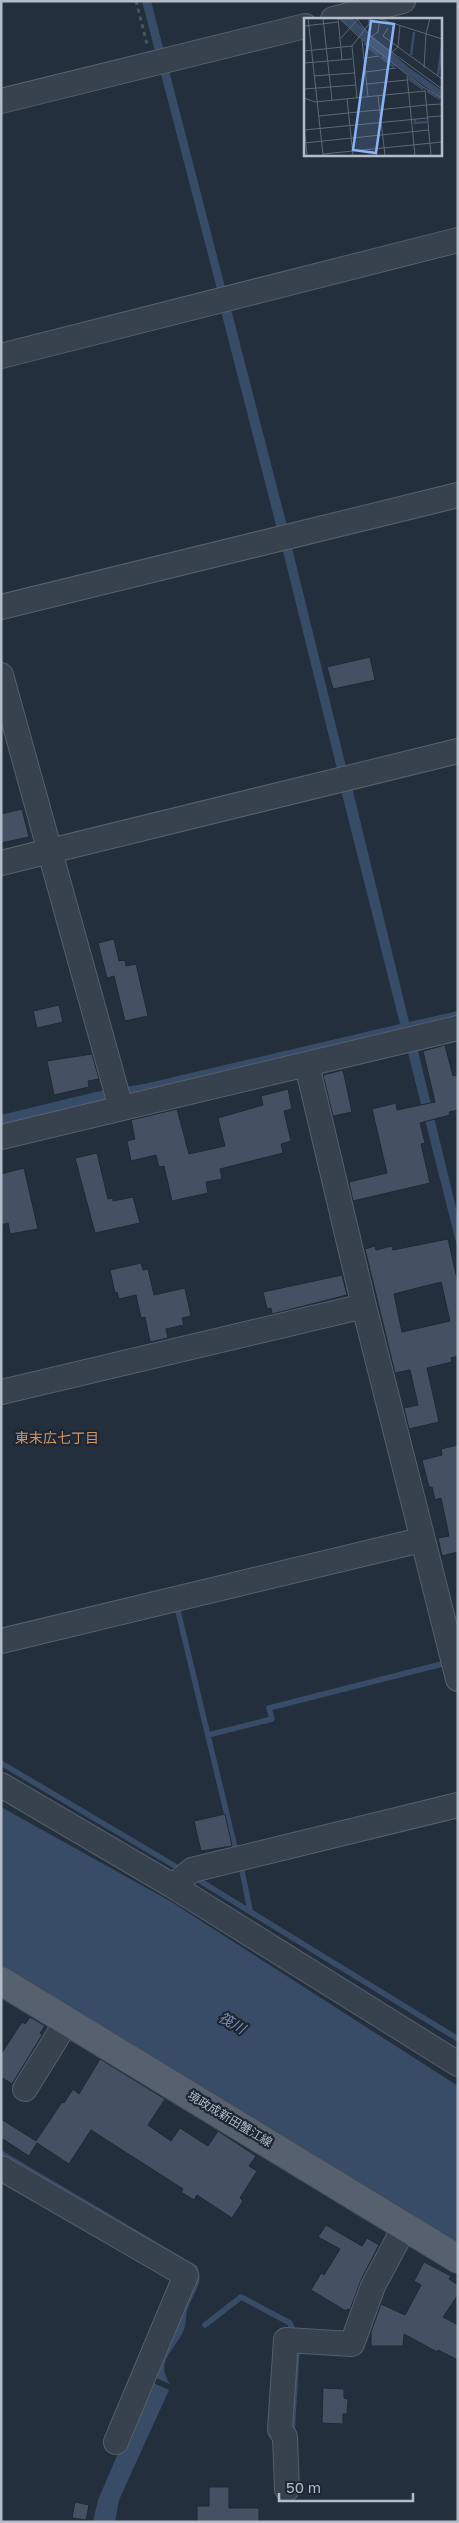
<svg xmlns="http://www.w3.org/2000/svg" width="459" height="2523" viewBox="0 0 459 2523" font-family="'Golos Text','Noto Sans JP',sans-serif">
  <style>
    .water { fill: #394c67 }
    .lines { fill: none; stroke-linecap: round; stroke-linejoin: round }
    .stream { stroke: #394c67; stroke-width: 5.5 }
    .building { fill: #455162; stroke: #1f2835; fill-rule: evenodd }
    .minor-casing { stroke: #565f6c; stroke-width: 26 }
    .major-casing { stroke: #414a57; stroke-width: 30 }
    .path { stroke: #44595c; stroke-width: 3; stroke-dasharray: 4 4; stroke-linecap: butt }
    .minor { stroke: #38414e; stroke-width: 24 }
    .major { stroke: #56606e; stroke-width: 28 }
    .labels { text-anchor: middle; stroke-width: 4.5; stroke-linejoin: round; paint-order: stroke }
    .street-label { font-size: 12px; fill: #b4bcc9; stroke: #1d2633 }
    .neighbourhood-label { font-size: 14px; fill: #d59563; stroke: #1d2633 }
    .water-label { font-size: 14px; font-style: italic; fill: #7c92b1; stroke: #1d2633 }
    .inset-river { fill: none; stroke: #394c67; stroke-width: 2.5 }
    .inset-road { fill: none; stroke: #5e6776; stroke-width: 1 }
    .view { fill: #8ab4f8; fill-opacity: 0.15; stroke: #8ab4f8; stroke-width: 2.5 }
    .inset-edge { fill: none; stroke: #b4bcc9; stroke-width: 2.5 }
  </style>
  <rect width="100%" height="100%" fill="#242f3e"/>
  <path class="water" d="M142 1H151L225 287 217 289Z
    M231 309 287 526 277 529 221 311Z
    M292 548 346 767 337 769 283 551Z
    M352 787 409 1022 458 1011V1017L1 1125V1115L96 1092 144 1084 400 1024 341 790Z
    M417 1047 458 1216V1250L407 1049Z
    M1 1807 170 1901 458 2086V2243L1 1968Z
    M1 2150 197 2266C204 2283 195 2290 189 2305 185 2313 187 2324 183 2332 173 2352 155 2362 170 2384L154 2377 194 2268 1 2155Z
    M149 2381 169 2390 119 2500 115 2522H93L98 2500Z"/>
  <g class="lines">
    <path class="stream" d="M177 1607 236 1852
      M208 1735 272 1719 269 1708 442 1664
      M1 1763 175 1866
      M241 1866 250 1910
      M197 1879 458 2039
      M205 2325 241 2297 290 2323 294 2334
      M292 2432 297 2349"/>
  </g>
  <path class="building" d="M370 657 375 680 333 689 327 667Z
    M22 809 29 837 1 843V814Z
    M114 939 119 961 125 960 126 966 136 964 148 1016 125 1021 114 976 107 978 98 943Z
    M59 1005 63 1022 37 1028 33 1011Z
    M445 1045 453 1076 458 1075V1110L449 1112 450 1115 420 1123 425 1143 421 1144 430 1183 353 1201 349 1182 387 1173 372 1109 396 1103 397 1110 435 1102 423 1051Z
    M92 1054 99 1079 88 1081 89 1087 54 1095 47 1061Z
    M343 1070 352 1112 333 1116 323 1075Z
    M288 1089 292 1109 284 1111 291 1141 281 1144 283 1153 220 1169 222 1179 206 1182 208 1193 172 1201 164 1166 159 1167 156 1155 131 1161 127 1141 135 1139 131 1120 177 1109 189 1154 225 1146 218 1118 263 1105 261 1096Z
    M97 1153 108 1199 113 1198V1201L133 1197 140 1223 95 1233 75 1158Z
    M24 1168 38 1229 10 1234 8 1223 1 1225V1174Z
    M448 1239 458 1283V1356L451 1358 452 1362 427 1368 439 1422 409 1429 404 1408 418 1405 410 1370 395 1373 365 1249 375 1246 376 1250 392 1246 393 1250ZM441 1282 450 1321 402 1332 394 1294Z
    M141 1263 143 1270 148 1269 154 1295 185 1288 191 1316 182 1318 184 1325 166 1329 168 1338 150 1342 145 1317 141 1318 136 1295 119 1299 117 1292 115 1293 110 1270Z
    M342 1275 347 1295 272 1314 271 1308 267 1309 263 1292Z
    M458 1445V1552L442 1556 438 1538 449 1536 441 1498 435 1500 432 1487H429L422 1460 442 1455 441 1449Z
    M225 1814 232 1846 201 1851 194 1821Z
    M30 2017 45 2026 40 2033 42 2035 12 2084 1 2077V2054L22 2022 25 2024Z
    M100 2059 165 2099 148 2125 171 2141 180 2128 208 2146 218 2131 256 2156 249 2166 257 2171 240 2198 243 2201 232 2218 197 2195 194 2200 181 2192 183 2189 91 2130 69 2164 37 2143 29 2156 1 2138V2119L36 2141 62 2102 64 2103 73 2089 79 2094Z
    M326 2225 362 2246 367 2238 379 2245 361 2280 350 2310 347 2309 346 2311 311 2290 321 2273 324 2275 340 2249 318 2237Z
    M424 2262 451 2276 449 2279 458 2285V2295L443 2317 458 2325V2360L438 2350 437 2352 404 2334 403 2346H371V2332L381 2304 405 2315 421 2285 414 2281Z
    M323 2388 344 2389V2398L348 2399 347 2414H343V2424L322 2423Z
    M209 2487H229V2508H259V2522H197V2506H209Z
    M75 2502 89 2505 86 2520 72 2518Z"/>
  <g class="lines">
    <g class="minor-casing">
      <path id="minor" d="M333 19 403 1
        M1 101 305 26
        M1 356 458 240
        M1 607 458 495
        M1 675 121 1108
        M1 863 458 751
        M307 1065 364 1306 458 1679
        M1 1137 458 1028
        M1 1392 364 1306
        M1 1641 421 1540
        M1 1785 173 1886 458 2064
        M173 1886 192 1870 458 1805
        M25 2089 67 2021
        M1 2168 186 2275 116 2442
        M287 2489 285 2437 280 2429 286 2340 352 2344 373 2286 405 2226"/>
    </g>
    <g class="major-casing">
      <path id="major" d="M1 1981 458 2259"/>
    </g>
    <path class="path" d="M136 1 147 44"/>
    <use href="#minor" class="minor"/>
    <use href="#major" class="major"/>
  </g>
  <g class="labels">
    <g class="street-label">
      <text transform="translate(230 2119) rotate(31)" y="4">境政成新田蟹江線</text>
    </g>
    <g class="neighbourhood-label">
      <text x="57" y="1443">東末広七丁目</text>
    </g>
    <g class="water-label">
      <text transform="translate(232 2023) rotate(30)" y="5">筏川</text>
    </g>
  </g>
  <g transform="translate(304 18)">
    <rect width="138" height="138" fill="#242f3e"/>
    <path d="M35 0H48L104 49 137 72V80L77 37Z" fill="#394c67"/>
    <path class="inset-river" d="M60 25 74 37M107 37 110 14M77 39 90 49M134 57 138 28M104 60 119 71M123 73 136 81M111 102V105L123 104"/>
    <path class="inset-road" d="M4 0 19 137M19 0 28 82M34 0 38 42M35 0 54 18M52 0 67 19 138 71M73 0 138 21M0 8 34 4M84 10 79 18 138 61M122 16 126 0M54 18 119 69 138 80M67 19 74 14 75 6M37 20 54 1M58 22 64 79M0 33 48 28M88 34 94 29 96 8M60 40 76 38M0 45 48 41M120 50 122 16M62 54 92 50M10 58 50 55M103 58 111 137M63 66 103 62M0 71 52 67M121 72 127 137M74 78 81 137M0 80 11 84 121 73M53 80 48 28 65 6V0M43 81 49 137M122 87 137 86M15 98 122 87M123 99 138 98M0 107 3 137M0 112 123 100M0 125 125 112M19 136 138 124"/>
    <path class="view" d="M67 3 90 6 72 135 49 132Z"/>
    <rect width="138" height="138" class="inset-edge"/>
  </g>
  <rect width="459" height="2523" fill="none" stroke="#b4bcc9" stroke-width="5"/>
  <path d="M279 2493v8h134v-8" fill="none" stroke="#b4bcc9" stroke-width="2.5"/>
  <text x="286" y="2493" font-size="15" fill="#b4bcc9" stroke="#1d2633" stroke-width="4" paint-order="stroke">50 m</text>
</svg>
